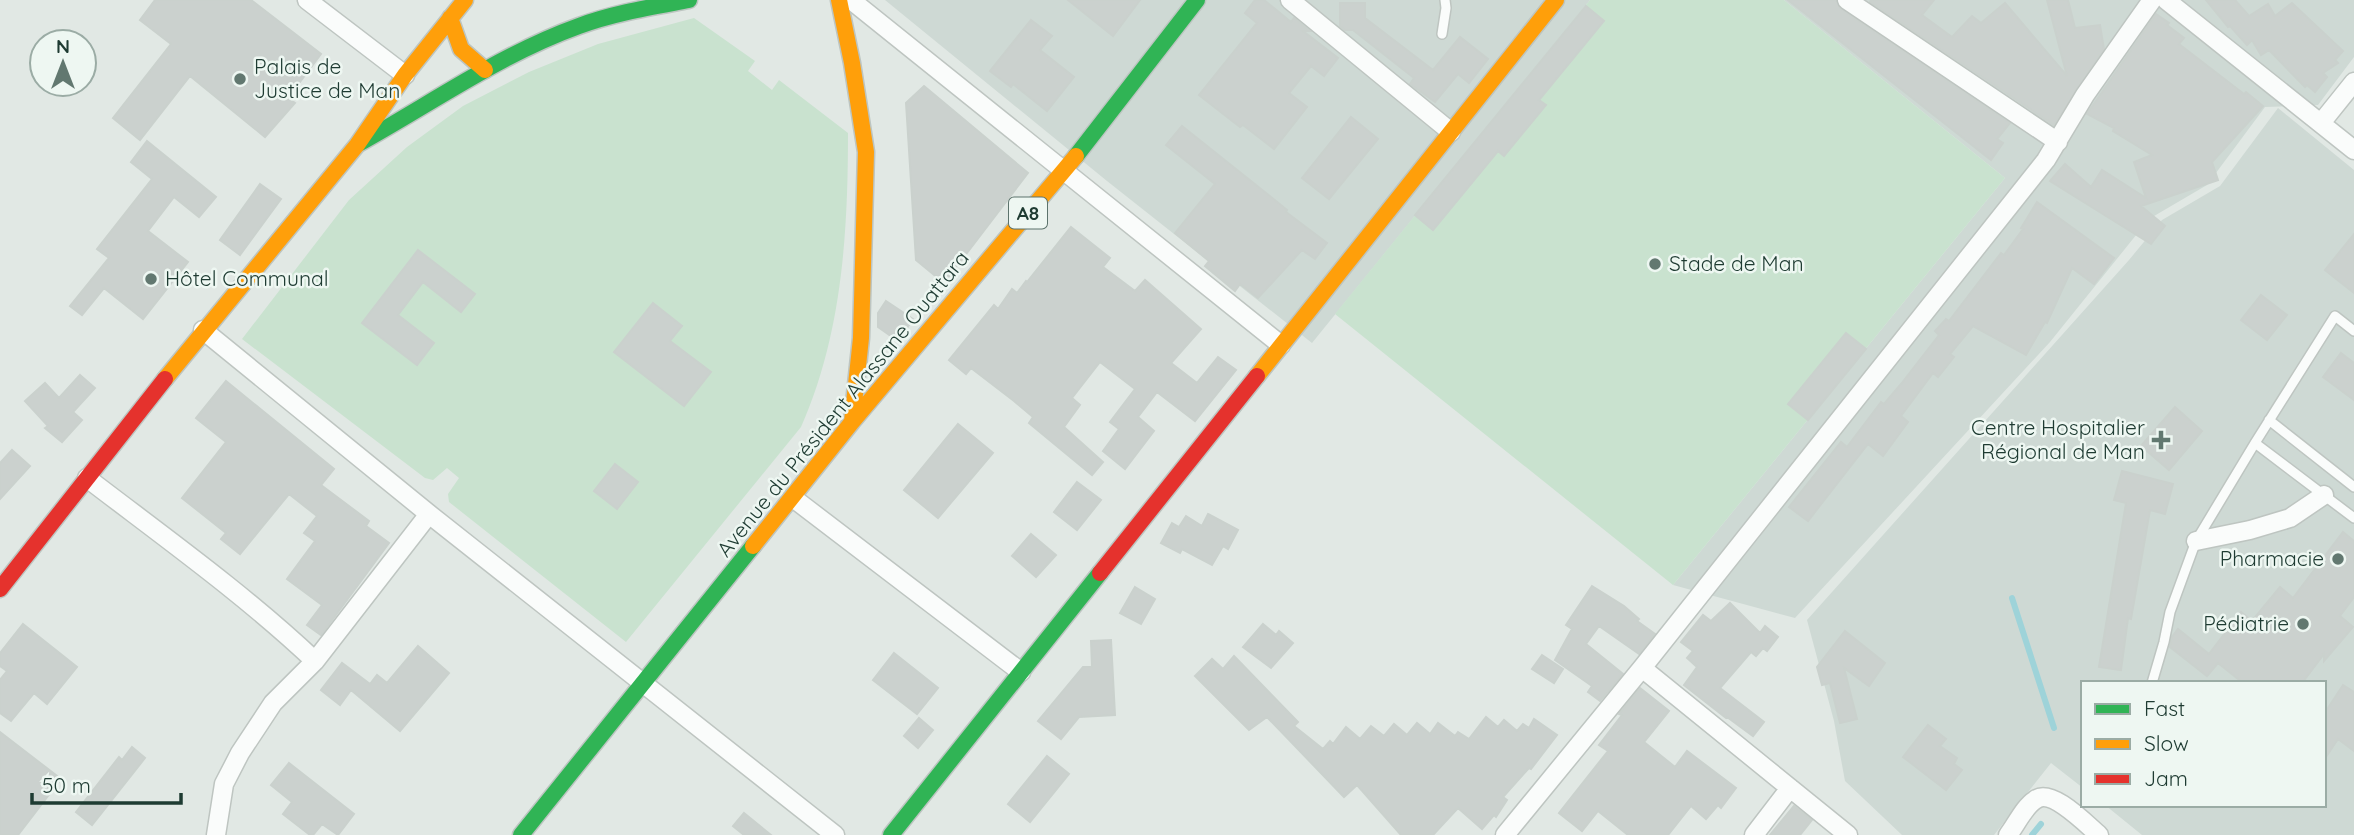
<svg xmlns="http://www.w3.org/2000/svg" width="2354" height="835" viewBox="0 0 2354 835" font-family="Quicksand,sans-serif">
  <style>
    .built { fill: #ced9d4 }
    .green { fill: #c9e2cf }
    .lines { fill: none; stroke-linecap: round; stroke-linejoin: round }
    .stream { stroke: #9ed3d9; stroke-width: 6 }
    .building { fill: #cbd1ce; stroke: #cad1cd; stroke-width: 2 }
    .lane-casing { stroke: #bec5c1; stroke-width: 12 }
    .street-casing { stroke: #bec5c1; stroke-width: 21 }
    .fast-casing { stroke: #bdc5c1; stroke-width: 19 }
    .slow-casing { stroke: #bdc5c1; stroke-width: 19 }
    .jam-casing { stroke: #bdc5c1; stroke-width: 19 }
    .lane { stroke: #fafcfb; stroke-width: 9 }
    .street { stroke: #fafcfb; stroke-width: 18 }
    .fast { stroke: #30b455; stroke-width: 16 }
    .slow { stroke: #ff9f0a; stroke-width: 16 }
    .jam { stroke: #e5322d; stroke-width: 16 }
    .poi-dot { fill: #627870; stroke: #eef7f2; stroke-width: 2.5 }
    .labels { text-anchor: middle; stroke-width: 5; stroke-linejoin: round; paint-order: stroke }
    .shield { fill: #eef7f2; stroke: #5c736c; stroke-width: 2 }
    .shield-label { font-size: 19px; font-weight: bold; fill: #1e3b32 }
    .poi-label { font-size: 21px; fill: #1e3b32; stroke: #eef7f2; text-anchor: start }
    .street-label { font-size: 21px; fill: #1e3b32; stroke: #eef7f2 }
  </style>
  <rect width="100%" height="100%" fill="#e1e8e4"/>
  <path class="built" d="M885 0H1590L1312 343 1107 181Z
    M1784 0H2354V57L2318 105 2265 107 2207 185 2149 219 2050 342 1795 618 1673 585 2005 178Z
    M2278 108 2354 170V835H2142L2105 805H2324V683H2083V788L2051 763 1994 835H1902L1845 781 1834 721 1807 620 2129 260 2162 220 2220 186Z"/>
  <path class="green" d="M1590 0H1784L2005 178 1673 585 1335 314Z
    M694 18 755 61 748 71 772 90 779 80 848 133C848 233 842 335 801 427L626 642 449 502 448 494 459 478 447 468 433 480 425 478 242 339 349 200 407 147 463 106 529 72 598 44Z"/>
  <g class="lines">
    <path class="stream" d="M2012 598 2054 728
      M2032 835 2041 824"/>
  </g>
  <path class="building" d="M155 0H251L321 54 288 98 295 103 265 137 190 76 140 140 113 118 171 44 140 20Z
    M1068 0H1140L1113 36Z
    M1255 0H1264L1291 22 1294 18 1310 31H1303L1338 58 1324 76 1311 66 1289 93 1307 107 1274 149 1243 125 1240 127 1199 95 1257 23 1245 13Z
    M1788 0H1836L1841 9 2010 123 1997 139 2003 143 1991 160Z
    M1871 0H1934L1922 15 1952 37 1972 16 1981 23 2005 3 2067 76 2047 0H2068L2075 28 2100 25 2104 49 2054 125 1870 2Z
    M2206 0H2235L2249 16 2268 4 2275 16 2292 3 2343 51 2335 60 2338 63 2323 73 2327 77 2315 92 2307 85 2305 87 2269 50 2261 55 2252 40 2247 45 2230 26 2228 27Z
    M1340 3H1365V18L1433 70 1460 37 1488 59 1469 83 1458 74 1435 102 1410 84 1414 78 1353 30H1345L1340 26Z
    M1586 6 1604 21 1539 100 1546 105 1504 156 1498 151 1433 230 1415 215Z
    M2156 14 2169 23 2167 25 2184 38 2179 44 2244 94 2246 92 2263 106 2212 162 2218 180 2141 206 2165 226 2151 244 2050 181 2065 164 2091 187 2102 170 2146 198 2134 162 2152 155 2113 131 2114 128 2087 114Z
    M1031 20 1052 36 1040 50 1074 77 1047 111 1013 84 1011 87 990 71Z
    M924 86 1028 173 944 283 916 260 906 103Z
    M1351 117 1378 139 1329 199 1302 178Z
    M1182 126 1276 201 1287 210 1286 212 1327 243 1315 259 1302 250 1258 298 1240 284 1235 291 1205 266 1209 261 1175 233 1215 184 1166 145Z
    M147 141 216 197 199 217 174 197 148 231 188 262 143 319 104 288 82 315 70 306 109 258 97 249 152 179 131 162Z
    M260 184 281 199 240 255 220 240Z
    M2037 202 2114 258 2094 284 2072 268 2047 323 2045 322 2026 355 1973 326 1950 354 1954 357 1938 377 1933 373 1901 416 1908 422 1883 456 1868 444 1808 521 1789 507 1841 442 1847 447 1881 402 1884 404 1901 384 1939 335 1935 331 1946 319 1949 321 2001 253 2004 255 2023 229 2021 228Z
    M1071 227 1110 258 1103 267 1135 291 1145 280 1201 329 1171 363 1197 383 1218 357 1236 370 1195 421 1157 392 1138 417 1154 431 1125 469 1103 451 1119 429 1110 422 1135 389 1100 362 1072 398 1080 405 1064 427 1103 462 1092 475 1029 423 1033 417 1014 401 971 368 966 374 949 360 994 305 998 309 1012 289 1017 293 1026 281 1027 282Z
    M2354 234V293L2325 270Z
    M418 250 475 294 461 312 423 282 398 315 434 343 417 365 362 323Z
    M2261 295 2287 315 2267 340 2241 320Z
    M886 301 913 319 898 341 878 327V313Z
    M653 303 682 326 670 341 711 372 684 406 614 352Z
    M1846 333 1866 349 1808 420 1788 404Z
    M2341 353 2354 363V400L2323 377Z
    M80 375 95 388 73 412 82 420 62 442 45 428 48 426 25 401 45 383 59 398Z
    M226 381 334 469 321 485 369 521 366 526 389 543 321 635 307 625 322 605 287 579 315 541 304 533 317 516 289 494 240 554 221 539 226 533 182 498 226 442 196 418Z
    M2175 407 2202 431 2169 470 2141 446Z
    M958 424 993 453 938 518 904 490Z
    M12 450 30 466 0 499V463Z
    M615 464 638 482 617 509 594 491Z
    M2122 471 2173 484 2165 514 2150 510 2131 619 2128 618 2121 670 2099 667 2126 503 2114 500Z
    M1077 482 1101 500 1077 530 1054 512Z
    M1208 514 1238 530 1228 549 1223 546 1212 565 1182 549 1180 553 1161 543 1172 523 1179 527 1186 516 1202 526Z
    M2343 532 2354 541V597L2340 616 2353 627 2324 661V654L2302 683H2243L2218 663 2207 676 2170 647 2172 637 2178 629 2209 654 2241 612 2252 621 2280 587 2293 598Z
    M1031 534 1056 555 1036 577 1012 556Z
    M1592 586 1624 606 1639 619 1637 621 1655 634 1639 654 1599 626 1586 644 1623 674 1600 701 1588 692 1592 686 1555 660 1572 629 1566 625Z
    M1135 587 1155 599 1141 624 1120 613Z
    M1730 603 1760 633 1765 626 1778 637 1767 651 1763 648 1756 656 1751 652 1720 688 1764 722 1753 736 1727 717 1726 718 1684 685 1697 667 1687 658 1693 651 1681 642 1703 615 1711 621Z
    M23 624 77 667 47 704 34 693 11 721 0 713V680L7 671 0 666V653Z
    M1263 624 1276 635 1279 631 1293 643 1271 668 1243 647Z
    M1845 631 1885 663 1869 686 1844 668 1857 719 1840 723 1830 683 1822 685 1817 667Z
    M1111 640 1115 715 1079 717 1061 739 1038 721 1083 667H1092L1091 641Z
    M418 646 449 673 400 731 351 690 340 705 321 690 342 663 370 684 377 675 387 683Z
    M894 653 938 688 917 714 873 680Z
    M1542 655 1563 669 1554 683 1532 669Z
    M1234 656 1298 722 1294 726 1323 749 1330 741 1333 744 1346 727 1360 739 1371 726 1384 736 1394 724 1407 735 1417 723 1430 734 1438 723 1455 736 1458 732 1469 739 1486 717 1498 727 1504 720 1517 731 1523 724 1529 728 1534 719 1557 735 1531 769 1529 768 1503 797 1507 800 1496 817 1494 815 1482 829 1458 808 1433 835H1401L1357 785 1344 797 1267 717 1249 730 1195 676 1212 659 1223 669Z
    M2343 685 2354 692V751L2338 739 2324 760V714Z
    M1640 688 1669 711 1644 742 1675 767 1687 751 1736 788 1721 808 1718 805 1706 819 1691 806 1668 835H1628L1598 811 1582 831 1559 813 1608 751 1599 745 1622 715 1619 714Z
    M919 718 933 730 918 748 904 736Z
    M1928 725 1946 739 1940 746 1957 758 1954 764 1962 770 1946 790 1903 757Z
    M0 732 61 779 18 835H0Z
    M132 747 145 758 92 825 76 812 119 757 122 760Z
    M1047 756 1069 774 1030 822 1008 804Z
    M289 763 354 814 338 835 322 824 313 835H310L283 814 292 802 271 785Z
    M1794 806 1812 820 1800 835H1770Z
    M744 813 771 835H744L733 826Z"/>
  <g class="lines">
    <g class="lane-casing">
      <path id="lane" d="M1442 34 1446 8 1445 0
        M2269 420 2354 487
        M2255 443 2354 518
        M2152 683 2164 642 2170 612 2196 541 2255 443 2335 316 2354 331"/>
    </g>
    <g class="street-casing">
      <path id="street" d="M307 0 405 75
        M851 0 1281 345
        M1290 0 1451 132
        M1847 0 2058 142
        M2166 0 2354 150
        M2321 123 2354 82
        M203 330 429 514 835 835
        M87 478C164 537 244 594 315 661
        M793 498 1021 672
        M2196 541 2250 530 2290 518 2324 495
        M1642 668 1848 835
        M216 835 224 784 240 753 273 703 315 661 429 514
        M1505 835 1642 668 2046 160 2085 95 2152 0
        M1754 835 1790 788
        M2008 835C2016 825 2024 807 2035 800 2051 787 2086 824 2099 835"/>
    </g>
    <g class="fast-casing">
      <path id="fast" d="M360 143C432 103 501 54 579 26 614 13 652 7 689 0
        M1076 156 1197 0
        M521 835 753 546
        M891 835 1100 573"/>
    </g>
    <g class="slow-casing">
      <path id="slow" d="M839 0 852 63 866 152 861 338 852 422
        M450 18 461 49 485 70
        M1257 376 1556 0
        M165 379 357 145 405 75 465 0
        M753 546 852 422 1076 156"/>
    </g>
    <g class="jam-casing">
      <path id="jam" d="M1100 573 1257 376
        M0 589 165 379"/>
    </g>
    <use href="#lane" class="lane"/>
    <use href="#street" class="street"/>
    <use href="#fast" class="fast"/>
    <use href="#slow" class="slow"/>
    <use href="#jam" class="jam"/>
  </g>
  <g class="poi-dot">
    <circle cx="240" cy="79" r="7"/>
    <circle cx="1655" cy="264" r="7"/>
    <circle cx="151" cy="279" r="7"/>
    <path d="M2157.5 429.5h7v7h7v7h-7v7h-7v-7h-7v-7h7z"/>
    <circle cx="2338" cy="559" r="7"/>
    <circle cx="2303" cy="624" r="7"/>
  </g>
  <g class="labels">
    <rect class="shield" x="1009" y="197.5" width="38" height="31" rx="5"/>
    <g class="shield-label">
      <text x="1028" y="220">A8</text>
    </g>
    <g class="poi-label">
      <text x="254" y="74">Palais de<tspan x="254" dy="24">Justice de Man</tspan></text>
      <text x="1669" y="271">Stade de Man</text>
      <text x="165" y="286">Hôtel Communal</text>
      <text x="2145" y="435" text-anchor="end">Centre Hospitalier<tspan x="2145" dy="24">Régional de Man</tspan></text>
      <text x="2324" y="566" text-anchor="end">Pharmacie</text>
      <text x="2289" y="631" text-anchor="end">Pédiatrie</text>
    </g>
    <g class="street-label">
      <text transform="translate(843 404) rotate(-51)" y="7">Avenue du Président Alassane Ouattara</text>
    </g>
  </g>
  <rect x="2081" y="681" width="245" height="126" fill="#eef7f2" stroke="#9baca5" stroke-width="2"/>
  <rect x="2095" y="704" width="35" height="10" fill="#30b455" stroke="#9baca5" stroke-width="2"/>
  <text x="2144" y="716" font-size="21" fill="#1e3b32">Fast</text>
  <rect x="2095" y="739" width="35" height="10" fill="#ff9f0a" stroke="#9baca5" stroke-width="2"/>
  <text x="2144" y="751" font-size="21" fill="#1e3b32">Slow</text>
  <rect x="2095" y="774" width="35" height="10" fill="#e5322d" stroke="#9baca5" stroke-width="2"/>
  <text x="2144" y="786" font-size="21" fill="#1e3b32">Jam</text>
  <g transform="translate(63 63)"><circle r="33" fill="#eef7f2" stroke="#9baca5" stroke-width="2"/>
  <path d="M0-5L12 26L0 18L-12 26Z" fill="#627870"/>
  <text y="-10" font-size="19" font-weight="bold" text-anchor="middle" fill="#1e3b32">N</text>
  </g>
  <path d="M32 793v10h149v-10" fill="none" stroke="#1e3b32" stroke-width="3.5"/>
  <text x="42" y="793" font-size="21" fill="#1e3b32" stroke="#eef7f2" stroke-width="5" paint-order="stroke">50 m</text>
</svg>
